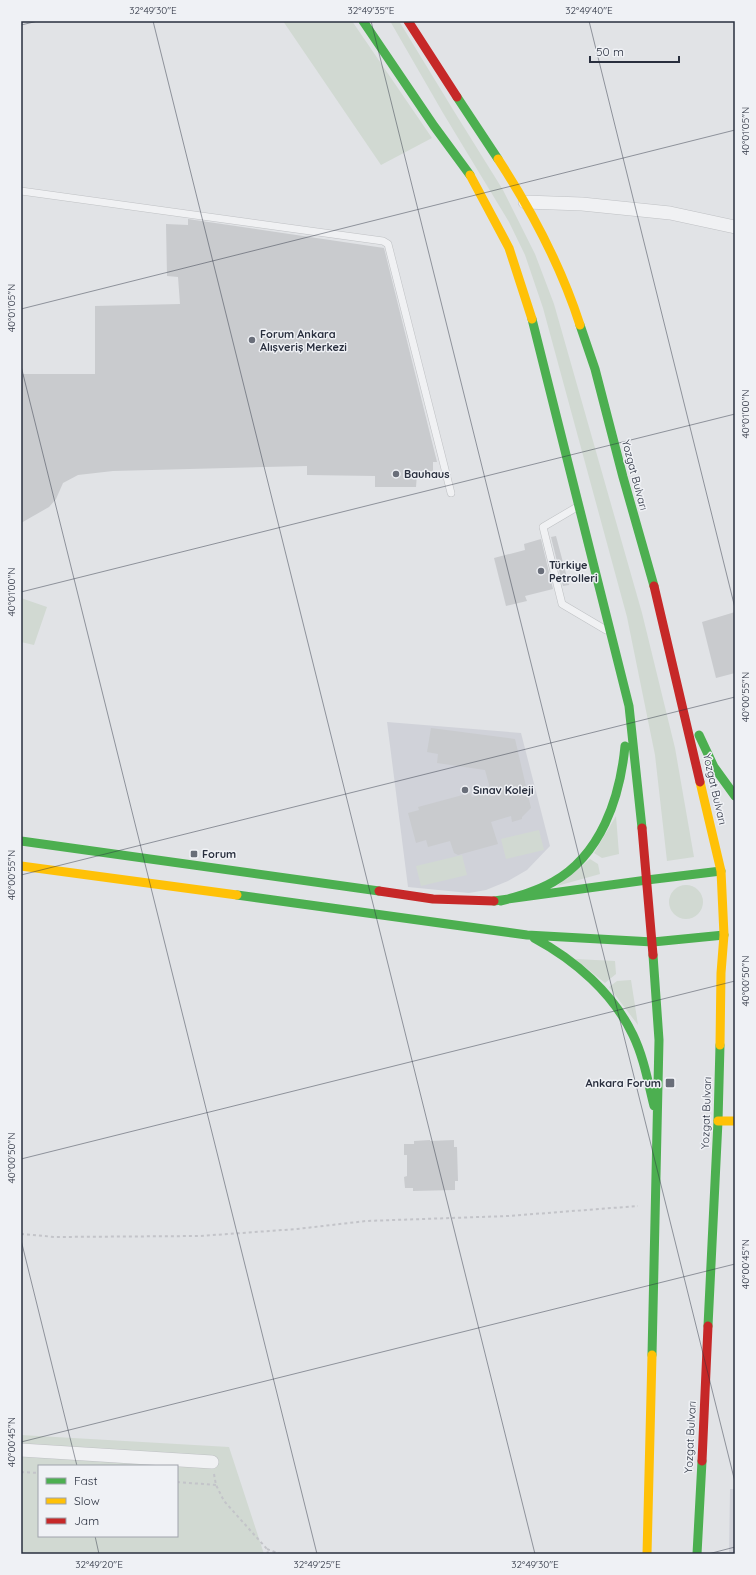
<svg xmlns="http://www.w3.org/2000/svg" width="756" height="1575" viewBox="0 0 756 1575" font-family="Quicksand,sans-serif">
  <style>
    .built { fill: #d0d2d9 }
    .green { fill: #d1d9d2; fill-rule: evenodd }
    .building { fill: #c9cbce }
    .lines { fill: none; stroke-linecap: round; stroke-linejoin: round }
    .lane-casing { stroke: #bfc1c4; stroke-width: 8 }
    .street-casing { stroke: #bfc1c4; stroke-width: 14 }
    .path { stroke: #c3c4c9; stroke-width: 2; stroke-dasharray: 3 3; stroke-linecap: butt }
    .lane { stroke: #f0f1f3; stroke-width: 7 }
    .street { stroke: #f0f1f3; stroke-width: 13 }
    .fast { stroke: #4caf50; stroke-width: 9 }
    .slow { stroke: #ffc107; stroke-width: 9 }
    .jam { stroke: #c62828; stroke-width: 9 }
    .ticks { fill: none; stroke: #292f3e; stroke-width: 1; stroke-opacity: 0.45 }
    .poi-dot { fill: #696e79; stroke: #eff1f5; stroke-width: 1.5 }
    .labels { text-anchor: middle; stroke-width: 3; stroke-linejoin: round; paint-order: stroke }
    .poi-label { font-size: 11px; font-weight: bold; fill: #292f3e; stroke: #eff1f5; text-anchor: start }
    .street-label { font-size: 11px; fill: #292f3e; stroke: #eff1f5 }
    .neatline { fill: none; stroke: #292f3e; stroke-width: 1.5 }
    .ticks-label { font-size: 10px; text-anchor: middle; fill: #292f3e }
  </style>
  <rect width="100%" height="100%" fill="#e1e3e6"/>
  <path class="built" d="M387 722 521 733 550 846 527 870 508 881 486 890 469 893 408 887Z
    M730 1489H735V1554H729Z"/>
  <path class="green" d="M283 21H352L432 138 381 165Z
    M390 21H399L452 108 503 190 535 254 554 304 642 613 675 748 694 857 667 861 655 755 627 617 543 308 525 255 509 222 443 113Z
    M21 598 47 607 34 645 21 642Z
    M616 816 619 854 602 858 594 853Z
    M539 830 544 850 506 859 501 839Z
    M462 855 467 875 421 886 416 866Z
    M590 859 598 864 600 874 557 886Z
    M669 902a17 17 0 1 1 34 0a17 17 0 1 1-34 0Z
    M575 959 615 961 616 974 605 983Z
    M631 980 638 1025 609 987 617 981Z
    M21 1435 229 1447 264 1554H21ZM39 1466H177V1536H39Z"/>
  <path class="building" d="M188 219 384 248 437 462H433V474H417L416 487H375V476L307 475V466L113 471 78 475 63 483 56 499 49 507 21 523V374H95V306L180 304 178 277 167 276 166 224 188 225Z
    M556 536 569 585 563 586 551 537Z
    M541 539 553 589 525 596 527 601 506 606 494 558 525 550 524 544Z
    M735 612V673L716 678 702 622Z
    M431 728 515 739 531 808 522 817V819L512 822 511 816 491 822 498 844 458 855 454 853 450 841 428 847 426 840 416 843 408 813 419 810 418 807 470 793 472 797 491 792 485 770 437 763 438 754 427 752Z
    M430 1140V1141L454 1140V1147H457L458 1181H455V1190L413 1191V1188H405L404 1177 407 1176V1155H404V1144H414V1141Z"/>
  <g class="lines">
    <g class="lane-casing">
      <path id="lane" d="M21 191 383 241 388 244 451 493
        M577 507 543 527 562 604 606 630"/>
    </g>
    <g class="street-casing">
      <path id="street" d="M525 202 582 204 670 213 735 227
        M21 1450 212 1462"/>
    </g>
    <path class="path" d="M21 1234 55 1237 200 1236 297 1229 366 1221 508 1216 638 1206
      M21 1472 39 1473
      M214 1474 216 1485 224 1501 267 1549 268 1554
      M177 1482 216 1485
      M267 1549 280 1554"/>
    <use href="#lane" class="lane"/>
    <use href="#street" class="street"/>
    <path class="fast" d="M363 21 434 126 470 175
      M457 97 498 159
      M532 319 629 706 642 828
      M580 325 595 369 623 477 654 586
      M699 735 714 767 735 796
      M21 841 379 891
      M647 880 721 871
      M237 895 527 935 653 942
      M494 901 647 880
      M501 901C519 896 537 891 553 882 601 855 620 798 625 746
      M534 938C575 960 613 993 633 1035 644 1058 648 1082 654 1106
      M653 942 724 935
      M708 1326 718 1121 720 1045
      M652 1355 659 1040 653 955
      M697 1554 702 1461"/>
    <path class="slow" d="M498 159C532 211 561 266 580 325
      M470 175 509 248 532 319
      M700 782 721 871 724 935 721 973 720 1045
      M21 866 237 895
      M718 1121H735
      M647 1554 652 1355"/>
    <path class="jam" d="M408 21 457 97
      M654 586 700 782
      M642 828 653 955
      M379 891 433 899 494 901
      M702 1461 708 1326"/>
  </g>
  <path class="ticks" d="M153 21 535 1554M371 21 735 1482M589 21 735 608M21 25 38 21M21 309 735 130M21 366 317 1554M21 592 735 414M21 875 735 697M21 1159 735 981M21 1240 77 1466M21 1442 735 1264M95 1536 99 1554M708 1554 735 1547"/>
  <g class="poi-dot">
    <circle cx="252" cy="340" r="4"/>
    <circle cx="396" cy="474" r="4"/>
    <circle cx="541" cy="571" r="4"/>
    <circle cx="465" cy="790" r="4"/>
    <rect x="190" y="850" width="8" height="8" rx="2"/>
    <rect x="665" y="1078" width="10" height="10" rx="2"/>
  </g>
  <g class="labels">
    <g class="poi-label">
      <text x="260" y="338">Forum Ankara<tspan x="260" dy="13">Alışveriş Merkezi</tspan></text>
      <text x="404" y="478">Bauhaus</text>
      <text x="549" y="569">Türkiye<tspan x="549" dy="13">Petrolleri</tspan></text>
      <text x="473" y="794">Sınav Koleji</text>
      <text x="202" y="858">Forum</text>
      <text x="661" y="1087" text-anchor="end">Ankara Forum</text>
    </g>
    <g class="street-label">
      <text transform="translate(635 475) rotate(75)" y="4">Yozgat Bulvarı</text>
      <text transform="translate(715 789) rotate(77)" y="4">Yozgat Bulvarı</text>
      <text transform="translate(706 1113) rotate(-88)" y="4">Yozgat Bulvarı</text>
      <text transform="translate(690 1437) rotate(-87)" y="4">Yozgat Bulvarı</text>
    </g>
  </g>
  <rect width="756" height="1575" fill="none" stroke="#eff1f5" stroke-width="44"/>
  <rect x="38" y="1465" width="140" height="72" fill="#eff1f5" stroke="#a0a3ac"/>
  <rect x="46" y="1478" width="20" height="6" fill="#4caf50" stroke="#a0a3ac"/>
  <text x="74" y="1485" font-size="12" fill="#292f3e">Fast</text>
  <rect x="46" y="1498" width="20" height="6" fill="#ffc107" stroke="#a0a3ac"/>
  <text x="74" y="1505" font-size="12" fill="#292f3e">Slow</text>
  <rect x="46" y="1518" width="20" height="6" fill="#c62828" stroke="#a0a3ac"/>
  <text x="74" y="1525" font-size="12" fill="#292f3e">Jam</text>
  <path d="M590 56v6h89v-6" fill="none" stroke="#292f3e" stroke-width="2"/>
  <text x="596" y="56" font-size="12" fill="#292f3e" stroke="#eff1f5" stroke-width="3" paint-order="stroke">50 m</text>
  <rect x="22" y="22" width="712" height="1531" class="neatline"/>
  <g class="ticks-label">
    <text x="153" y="14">32°49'30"E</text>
    <text x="371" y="14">32°49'35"E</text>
    <text x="589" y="14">32°49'40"E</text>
    <text transform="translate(745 131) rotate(-90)" y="4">40°01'05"N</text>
    <text transform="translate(11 308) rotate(-90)" y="4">40°01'05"N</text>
    <text transform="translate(745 414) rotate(-90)" y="4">40°01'00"N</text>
    <text transform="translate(11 592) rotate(-90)" y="4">40°01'00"N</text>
    <text transform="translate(745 697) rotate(-90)" y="4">40°00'55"N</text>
    <text transform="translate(11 875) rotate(-90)" y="4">40°00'55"N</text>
    <text transform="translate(745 981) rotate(-90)" y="4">40°00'50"N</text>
    <text transform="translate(11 1158) rotate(-90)" y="4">40°00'50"N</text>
    <text transform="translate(745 1264) rotate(-90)" y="4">40°00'45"N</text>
    <text transform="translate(11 1442) rotate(-90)" y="4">40°00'45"N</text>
    <text x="99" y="1568">32°49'20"E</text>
    <text x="317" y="1568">32°49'25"E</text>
    <text x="535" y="1568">32°49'30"E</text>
  </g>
</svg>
